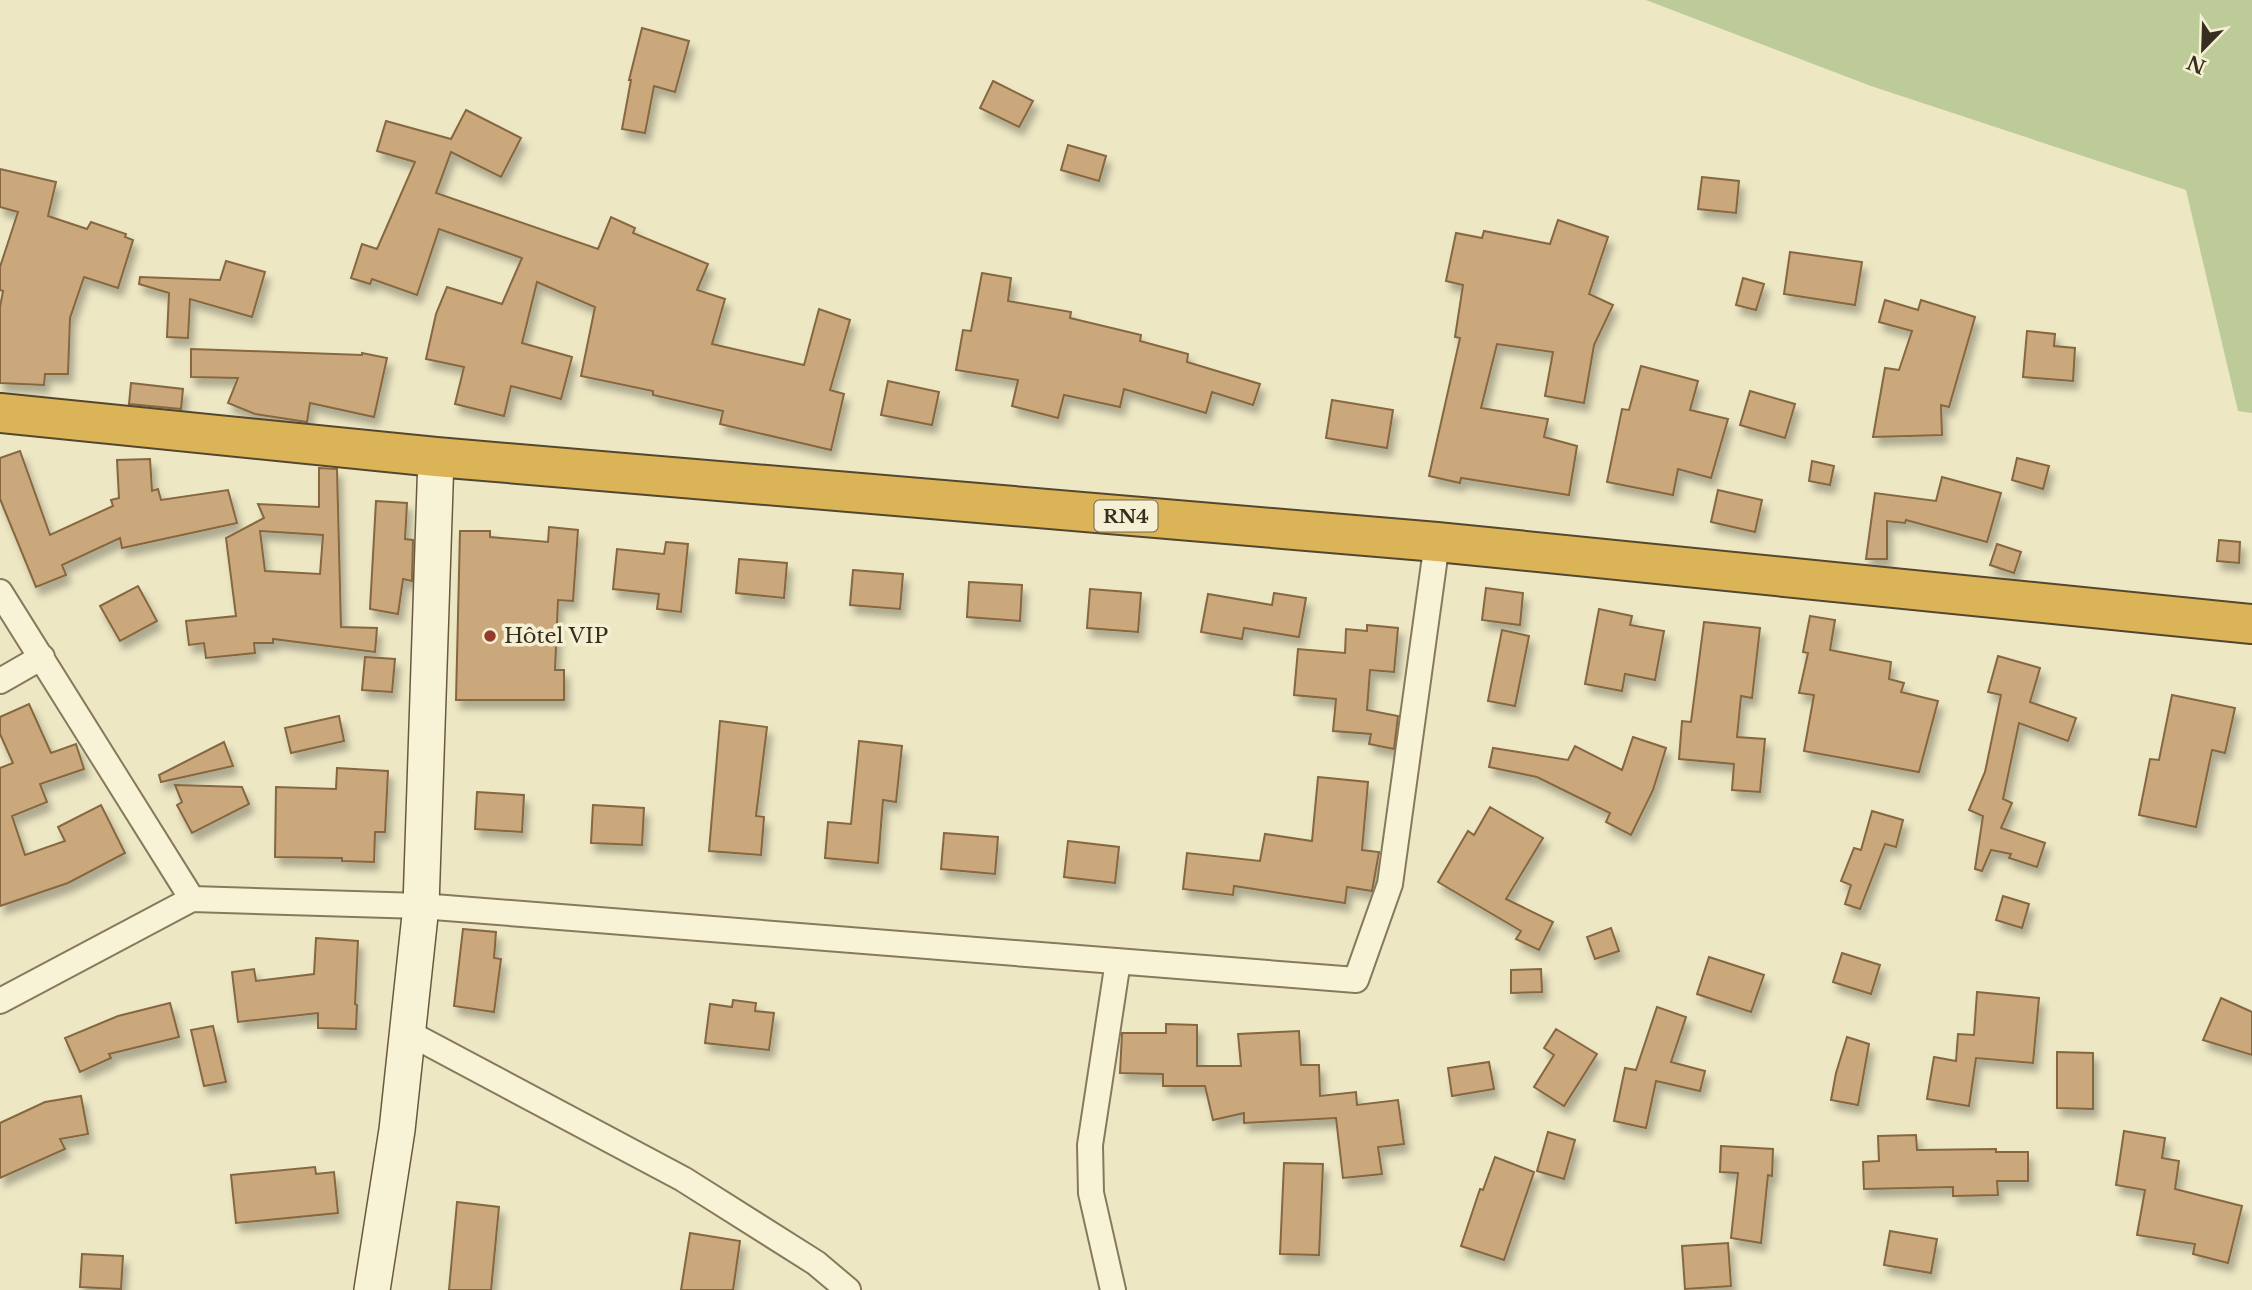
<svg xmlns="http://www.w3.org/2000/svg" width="2252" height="1290" viewBox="0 0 2252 1290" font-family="'Libre Baskerville',serif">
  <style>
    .green { fill: #bdcb98 }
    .building { fill: #caa87b; stroke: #866741; stroke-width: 2; fill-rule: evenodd; filter: url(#shadow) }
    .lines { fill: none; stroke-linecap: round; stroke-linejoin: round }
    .street-casing { stroke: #87795b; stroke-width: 28 }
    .secondary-casing { stroke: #695a3e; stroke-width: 38 }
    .highway-casing { stroke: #55462f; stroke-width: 42 }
    .street { stroke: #f8f3d7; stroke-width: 24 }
    .secondary { stroke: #f8f3d7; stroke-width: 35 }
    .highway { stroke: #dab457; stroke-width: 38 }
    .poi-dot { fill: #953b2c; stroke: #f5f0d3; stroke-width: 2.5 }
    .labels { text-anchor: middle; stroke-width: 7; stroke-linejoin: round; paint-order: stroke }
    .shield { fill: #f5f0d3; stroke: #716855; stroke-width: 2 }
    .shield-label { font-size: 19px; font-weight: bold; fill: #382e1f }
    .poi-label { font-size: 21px; fill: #382e1f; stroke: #f5f0d3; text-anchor: start }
  </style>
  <defs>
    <filter id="shadow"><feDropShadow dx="4.5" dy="8" stdDeviation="3.5" flood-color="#0004"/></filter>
  </defs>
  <rect width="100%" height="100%" fill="#ede7c4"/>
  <path class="green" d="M1646 0H2252V413L2238 411 2186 190 1871 86Z"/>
  <path class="building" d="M642 28 689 41 675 92 654 86 645 133 622 129 631 80H629Z
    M993 81 1033 101 1019 127 980 108Z
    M466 110 521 138 501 177 451 152 436 193 598 249 611 217 635 228 633 233 708 264 697 290 725 299 712 344 804 365 819 309 850 320 830 390 844 394 831 450 720 424 723 411 653 395V391L581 376 595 307 537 282 522 343 572 357 561 399 511 386 504 416 455 404 464 367 426 359 436 314 447 287 502 304 522 258 439 229 417 295 372 279 370 284 351 278 362 244 377 249 415 162 377 151 386 121 451 139Z
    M1068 145 1106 156 1099 181 1061 170Z
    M0 169 56 182 48 216 87 229 91 222 126 234 125 237 133 240 118 288 84 277 70 318 68 374H45L44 385 0 383V307L3 291 0 290V267L18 212 0 207Z
    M1702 177 1739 181 1736 213 1698 209Z
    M1558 220 1608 237 1589 294 1613 305 1594 345 1584 403 1545 396 1553 352 1497 344 1481 408 1548 419 1544 437 1577 446 1569 495 1461 478 1460 483 1429 476 1460 338 1455 337 1463 285 1446 281 1456 233 1482 238 1484 231 1550 244Z
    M1790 252 1862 262 1855 305 1784 294Z
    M226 261 265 272 252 317 190 299 188 338 167 337 169 293 139 284 140 277 220 280Z
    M982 273 1011 278 1008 301 1071 312 1070 318 1141 335 1140 341 1188 354 1187 362 1260 384 1253 405 1212 392 1206 413 1124 389 1120 407 1064 395 1058 418 1012 406 1018 380 956 370 963 330 971 331Z
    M1743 278 1764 284 1756 310 1736 305Z
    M1885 300 1918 310 1921 300 1975 317 1949 407 1941 405 1942 435 1873 437 1885 368 1899 370 1912 331 1879 322Z
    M2027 331 2055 334 2054 346 2075 348 2073 381 2023 377Z
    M191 349 362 355V353L387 358 374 417 310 403 307 422 255 414 228 403 238 378 191 377Z
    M1641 366 1698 381 1690 410 1728 419 1711 478 1678 469 1673 495 1607 482 1622 409 1629 410Z
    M888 381 939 392 932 425 881 415Z
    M131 383 183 389 181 409 129 404Z
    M1750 391 1795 404 1785 438 1740 425Z
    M1332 400 1393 410 1387 448 1326 438Z
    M20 451 50 535 113 506 111 500 119 498 117 460 150 459 152 491 158 489 161 500 228 490 237 523 122 548 120 538 62 565 66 575 36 587 0 499V458Z
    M2017 458 2049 466 2043 489 2012 480Z
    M1812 461 1834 466 1830 485 1809 481Z
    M319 468 337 469 341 627 377 628 375 652 273 639V643H254L255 653 206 658 204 643 189 645 186 621 236 616 226 538 264 518 258 504 319 507ZM260 531 323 535 320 574 265 571Z
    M1942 477 2001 493 1987 542 1906 520 1905 523 1887 521V559H1866L1875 493 1936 501Z
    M1718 490 1762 500 1755 532 1711 522Z
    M376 501 407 503 405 539 413 540 412 581 403 579 398 614 370 609Z
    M549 527 578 530 573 601 558 600 555 670H564V700H456L460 531H490V537L548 542Z
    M2219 540 2240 542 2239 563 2217 561Z
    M666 542 688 544 681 612 657 609 659 594 613 589 617 549 664 554Z
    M1997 544 2021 552 2014 573 1990 565Z
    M739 559 787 563 784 598 736 593Z
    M853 570 903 574 900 609 850 605Z
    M969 582 1022 585 1020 621 967 617Z
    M138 586 157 621 120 641 100 606Z
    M1486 588 1523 593 1520 625 1482 620Z
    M1090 589 1141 593 1138 632 1087 628Z
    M1274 593 1306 598 1299 637 1244 628 1242 639 1201 632 1208 594 1272 605Z
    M1599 609 1632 616 1630 625 1664 631 1655 680 1625 674 1622 691 1585 684Z
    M1810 616 1835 620 1830 650 1891 662 1889 679 1904 683 1901 692 1938 701 1919 772 1804 751 1814 695 1799 693 1808 653 1803 652Z
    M1704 622 1760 628 1752 698 1741 696 1737 737 1765 739 1760 792 1732 790 1734 764 1679 759 1682 721 1691 722Z
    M1367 625 1398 628 1394 672 1370 670 1367 710 1398 716 1394 749 1369 744 1371 734 1333 731 1336 699 1294 695 1298 649 1345 653 1346 629 1367 631Z
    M1502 630 1529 636 1515 706 1488 701Z
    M1998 656 2040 668 2030 702 2076 718 2068 741 2019 723 2003 799 2012 803 2001 828 2045 843 2037 867 2009 858 2011 854 1991 850 1982 871 1975 869 1983 816 1969 810 1985 772 2001 695 1988 692Z
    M365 657 395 659 392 692 362 690Z
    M2172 695 2235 708 2225 753 2212 750 2196 827 2139 815 2150 759 2159 760Z
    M29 704 51 753 76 744 84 769 40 784 47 802 12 816 25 855 65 841 58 827 101 805 125 853 68 883 0 906V768L13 763 0 734V717Z
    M339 716 344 741 291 753 285 728Z
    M720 721 767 727 756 816 764 817 761 855 709 851Z
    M1633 737 1666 748 1653 790 1631 835 1606 822 1610 813 1537 777 1489 767 1493 748 1568 760 1575 746 1622 770Z
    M859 741 902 746 896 802 883 800 878 863 825 858 828 822 851 824Z
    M224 742 233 766 161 782 159 775Z
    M337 768 388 771 385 832H375L374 862 342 861V858L275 857 276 787 336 789Z
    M1318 777 1368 782 1362 850 1379 852 1372 891 1347 887 1345 903 1234 886 1233 895 1183 889 1187 853 1260 861 1265 834 1312 841Z
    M175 785 242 787 249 804 192 833 177 805 182 802Z
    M477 792 524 795 522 832 475 829Z
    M593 805 644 808 642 845 591 843Z
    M1490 807 1543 838 1506 899 1553 922 1539 950 1516 939 1521 931 1438 882 1468 831 1474 835Z
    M1872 811 1903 820 1896 847 1885 844 1860 909 1845 904 1851 885 1841 881 1854 848 1861 850Z
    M944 833 998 837 995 874 941 869Z
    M1068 841 1119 847 1115 883 1064 877Z
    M2003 896 2029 904 2022 928 1996 920Z
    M1611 928 1619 951 1595 959 1587 937Z
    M463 929 496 932 494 958 501 959 494 1012 454 1006Z
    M316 938 358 941 355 1004 357 1005 356 1029 318 1028V1013L238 1022 232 972 254 969 256 981 314 974Z
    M1842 953 1880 965 1871 994 1833 982Z
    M1709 957 1764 975 1751 1012 1697 994Z
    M1541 969 1542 992 1511 993V970Z
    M1977 992 2039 998 2033 1063 1976 1058 1969 1106 1927 1099 1934 1057 1956 1061 1958 1034 1974 1035Z
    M2221 998 2252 1012V1055L2203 1040Z
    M733 1000 756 1003 755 1011 774 1013 769 1050 705 1043 710 1004 732 1007Z
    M170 1003 179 1037 109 1054 111 1058 80 1072 65 1038 118 1016Z
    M1657 1007 1686 1017 1671 1062 1705 1071 1700 1091 1656 1081 1646 1128 1614 1121 1625 1068 1636 1070Z
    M1166 1024 1197 1025V1066H1241L1238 1034 1299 1031 1301 1065H1319L1320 1096 1356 1092 1357 1105 1398 1100 1404 1144 1378 1147 1382 1174 1343 1178 1336 1118 1244 1123V1113L1213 1120 1205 1086H1163V1074L1120 1073 1122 1033H1166Z
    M213 1026 226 1082 204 1086 191 1030Z
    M1556 1029 1597 1054 1564 1106 1534 1087 1554 1055 1544 1048Z
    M1847 1037 1869 1044 1858 1105 1831 1100 1836 1073Z
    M2057 1052 2093 1053V1109L2057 1108Z
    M1489 1062 1494 1089 1452 1096 1448 1068Z
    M81 1096 88 1134 60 1139 65 1149 0 1178V1123L45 1102Z
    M2124 1131 2165 1138 2162 1158 2179 1161 2175 1189 2242 1206 2228 1263 2193 1254 2195 1244 2137 1235 2145 1190 2116 1185Z
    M1548 1132 1575 1140 1564 1179 1537 1171Z
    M1916 1135 1917 1150 1996 1149V1152H2028V1181H1997L1998 1195 1953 1196V1187L1864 1189 1863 1162 1879 1161 1878 1136Z
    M1721 1146 1773 1149 1772 1176 1768 1175 1761 1243 1731 1238 1738 1173 1720 1172Z
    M1495 1157 1534 1172 1504 1260 1461 1246 1480 1189 1483 1190Z
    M1284 1163 1323 1164 1319 1255 1280 1254Z
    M315 1167 316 1174 334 1172 338 1213 236 1223 231 1175Z
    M457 1202 499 1207 491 1290H449Z
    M1890 1231 1937 1239 1931 1273 1884 1265Z
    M690 1233 740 1241 733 1290H681Z
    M1728 1243 1731 1286 1685 1289 1682 1246Z
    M82 1254 123 1256 121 1289 80 1287Z"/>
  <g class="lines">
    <g class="street-casing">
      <path id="street" d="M0 592 192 899
        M0 681 42 657
        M0 1001 192 899 421 906 1356 980 1390 884 1437 542
        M407 1032 683 1179 816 1263 848 1290
        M1113 1290 1091 1193 1090 1145 1118 961"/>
    </g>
    <g class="secondary-casing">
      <path id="secondary" d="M372 1290 397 1130 421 906 436 457"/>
    </g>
    <g class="highway-casing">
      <path id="highway" d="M0 413 436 457 1437 542 2252 624"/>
    </g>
    <use href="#street" class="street"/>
    <use href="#secondary" class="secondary"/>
    <use href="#highway" class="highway"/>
  </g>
  <circle class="poi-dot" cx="490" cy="636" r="7"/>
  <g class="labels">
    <rect class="shield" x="1094.5" y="500.5" width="63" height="31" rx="5"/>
    <g class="shield-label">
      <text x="1126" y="523">RN4</text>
    </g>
    <g class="poi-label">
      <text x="504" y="643">Hôtel VIP</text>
    </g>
  </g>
  <g transform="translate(2203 49) rotate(203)" stroke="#f5f0d3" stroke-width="5" paint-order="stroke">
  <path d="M0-5L12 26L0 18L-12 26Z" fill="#382e1f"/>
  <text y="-10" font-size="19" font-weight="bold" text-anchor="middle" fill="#382e1f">N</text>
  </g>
</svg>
